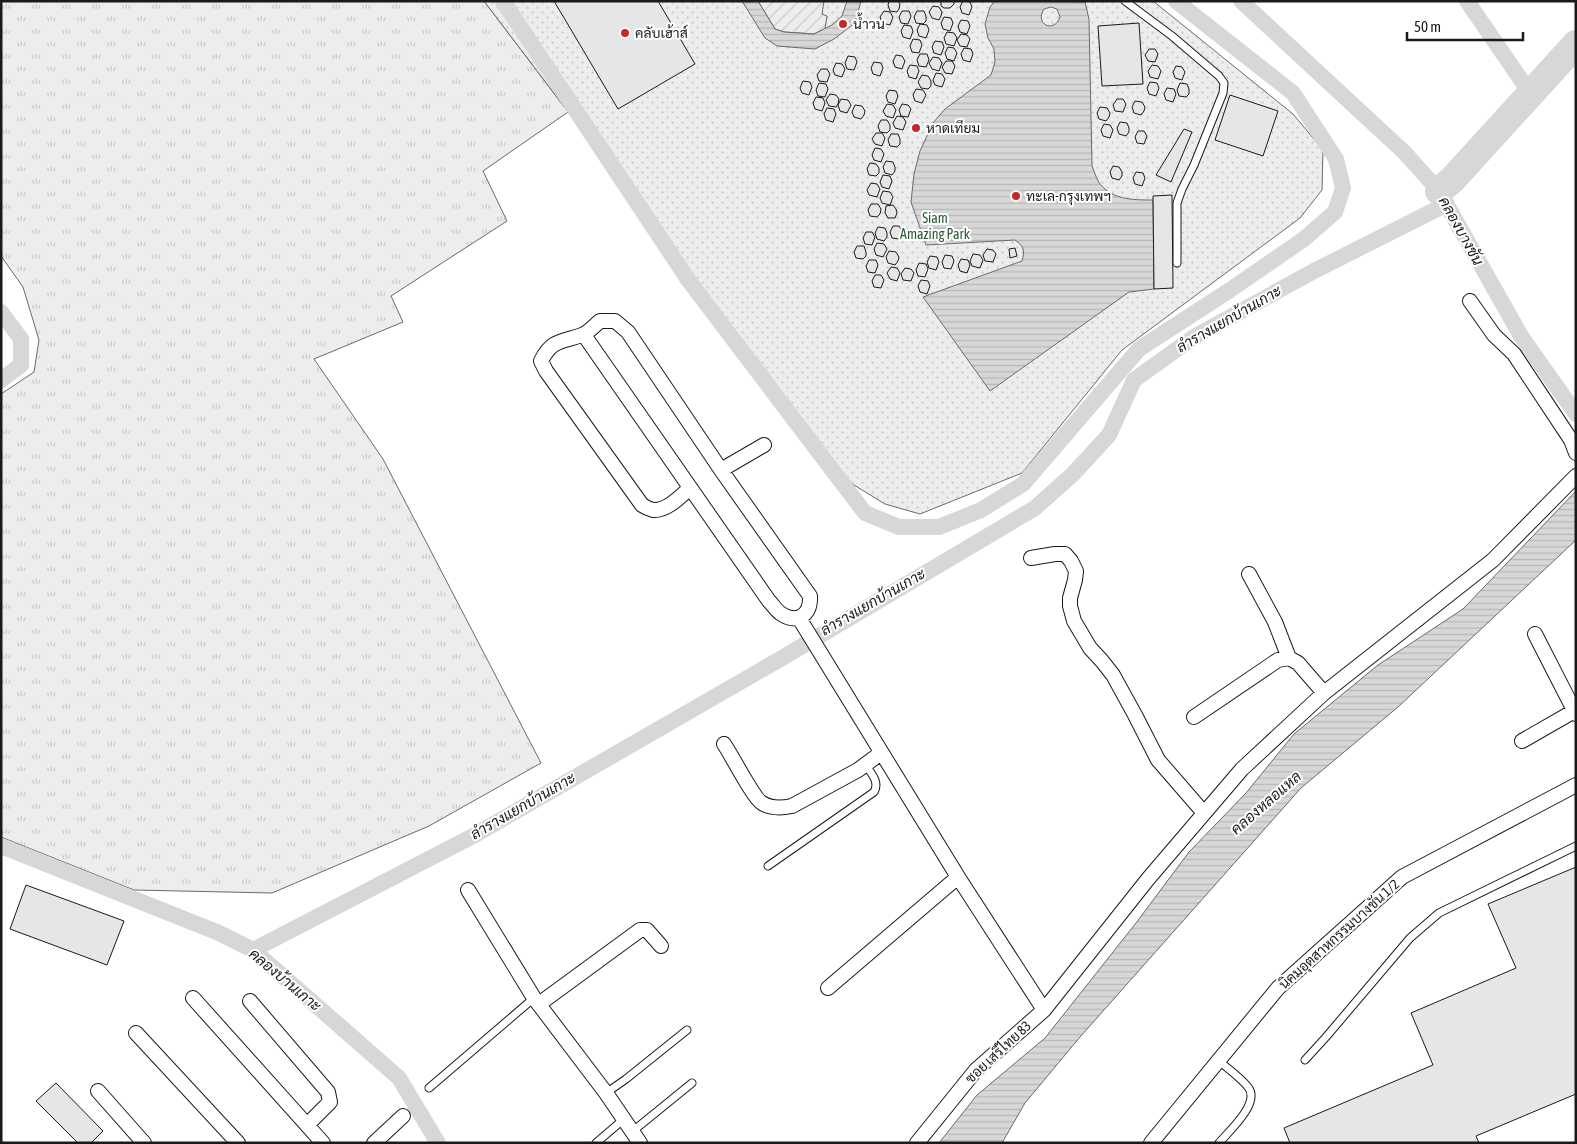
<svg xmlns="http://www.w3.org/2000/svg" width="1577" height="1144" viewBox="0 0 1577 1144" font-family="'Asap Condensed',Sarabun,sans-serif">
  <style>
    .grass { fill: url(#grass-tufts); stroke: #6a6a6a }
    .park { fill: url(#park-dots); stroke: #6a6a6a }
    .garden { fill: url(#garden-furrows); stroke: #6a6a6a }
    .water { fill: url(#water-rules); stroke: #6a6a6a; fill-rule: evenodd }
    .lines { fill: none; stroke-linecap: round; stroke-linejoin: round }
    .canal { stroke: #d7d7d7; stroke-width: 16 }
    .river { stroke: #d7d7d7; stroke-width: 28 }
    .building { fill: #e6e6e6; stroke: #1a1a1a }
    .service-casing { stroke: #1a1a1a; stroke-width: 9 }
    .minor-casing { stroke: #1a1a1a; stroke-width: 16 }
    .service { stroke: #fff; stroke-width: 7 }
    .minor { stroke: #fff; stroke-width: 14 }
    .poi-dot { fill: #c62828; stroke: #fff; stroke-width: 2 }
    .labels { text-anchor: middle; stroke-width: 4; stroke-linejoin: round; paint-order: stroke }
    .poi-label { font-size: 14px; fill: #1a1a1a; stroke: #fff; text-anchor: start }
    .park-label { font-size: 14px; fill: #2b5a34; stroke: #fff }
    .street-label { font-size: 14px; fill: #1a1a1a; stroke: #fff }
    .water-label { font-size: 15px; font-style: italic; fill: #1a1a1a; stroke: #fff }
  </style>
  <defs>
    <pattern id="grass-tufts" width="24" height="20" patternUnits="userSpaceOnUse" patternTransform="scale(1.25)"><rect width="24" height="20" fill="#ededed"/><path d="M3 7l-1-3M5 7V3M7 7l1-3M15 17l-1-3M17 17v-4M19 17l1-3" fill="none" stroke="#cbcbcb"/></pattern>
    <pattern id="park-dots" width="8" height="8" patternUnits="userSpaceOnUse" patternTransform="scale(1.25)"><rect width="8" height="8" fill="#ededed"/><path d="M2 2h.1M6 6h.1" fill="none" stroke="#cbcbcb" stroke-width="1.8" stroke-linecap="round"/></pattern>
    <pattern id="garden-furrows" width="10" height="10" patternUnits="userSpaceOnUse" patternTransform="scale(1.25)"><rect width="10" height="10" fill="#ededed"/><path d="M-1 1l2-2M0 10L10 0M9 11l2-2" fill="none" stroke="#cbcbcb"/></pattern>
    <pattern id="water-rules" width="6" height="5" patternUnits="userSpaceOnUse" patternTransform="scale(1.25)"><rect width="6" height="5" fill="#d7d7d7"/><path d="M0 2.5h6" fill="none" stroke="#b8b8b8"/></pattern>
  </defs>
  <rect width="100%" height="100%" fill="#fff"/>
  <path class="grass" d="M1 1H484L568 112 483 171 507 221 391 296 403 322 314 359 383 459 541 763 429 826 272 893 134 890 1 837V394L34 372 39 340 23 287 1 256Z"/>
  <path class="park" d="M484 1H1153L1293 114 1323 150 1322 190 1300 218 1122 350 1022 473 920 514 885 504 849 482Z"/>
  <path class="garden" d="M758 1H824L822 14 827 16 825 29 814 34 784 32 775 29Z"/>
  <path class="water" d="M742 1H758L775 29 784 32 814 34 832 25 842 16 847 1H861L855 23 834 39 815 49 777 46 765 38Z
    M995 1 1085 2 1089 19 1092 166C1094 171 1096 177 1098 181 1110 200 1133 200 1153 200L1154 289 1129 292 990 391 923 297 1022 261C1025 251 1024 246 1015 240L926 245 911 202 914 174 920 151 933 123 945 109 991 75 995 62 994 49 988 38 985 24 990 7ZM1051 7 1057 9 1060 17C1054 34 1034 24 1044 9Z
    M1576 491V540L1398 707 1301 788 1080 1037 1025 1103 1002 1143H939L977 1095 1045 1038 1136 923 1189 852 1246 793 1294 734 1378 665 1463 609Z"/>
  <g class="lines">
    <path class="canal" d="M503 1 689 281 865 513 899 527H939L981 510 1023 484 1139 349 1230 290 1304 239 1335 212 1343 188 1336 159 1293 93 1176 1
      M1241 1 1404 152 1439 191 1521 336 1576 414
      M1467 1 1530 93
      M1 312 21 339V365L1 380
      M1 846 219 933 253 950 399 1078 438 1143
      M253 950 473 836 782 658 1035 508 1073 474 1109 435 1134 380 1194 337 1314 271 1447 204"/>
    <path class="river" d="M1439 191 1452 180 1576 44"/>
  </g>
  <path class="building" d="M554 1H658L695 64 618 109Z
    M889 1H898L900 4 899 9 897 12 890 11 888 5Z
    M941 1H954V4L950 8H944L941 6Z
    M963 1 970 2 972 7 969 15 962 13 960 7Z
    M933 6 939 7 942 12 941 16 939 20 932 18 929 12Z
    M884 11 890 12 893 17 890 25 882 23 880 17Z
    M902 11H909L911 16 908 24 901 23 899 17Z
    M917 11H924L926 16V21L923 24 916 23 914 17Z
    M944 17 951 18 953 23 950 31 943 29 941 23Z
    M961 20 968 21 970 26 967 34 960 32 958 26Z
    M1139 23 1143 84 1102 86 1098 26Z
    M920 24 927 25 929 30 926 38 919 36 917 30Z
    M904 25 911 26 913 31 910 39 903 37 901 31Z
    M947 32 954 33 957 38 954 46 946 44 944 38Z
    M961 34 967 35 970 39 967 47 960 46 957 40Z
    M913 39 920 40 922 45 919 53 912 52 910 46Z
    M935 41 942 42 944 47 941 55 934 53 932 47Z
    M948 47 954 48 957 53 954 61 947 59 945 53Z
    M964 48 971 49 973 54 970 62 963 60 961 54Z
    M1149 49H1155L1158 54 1155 62 1148 61 1145 55Z
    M920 54H927L929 60 926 67 919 66 917 60Z
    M896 55 902 56 905 61 902 69 895 67 893 61Z
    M848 56 855 57 857 62 854 70 847 69 845 63Z
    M933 57 939 58 942 63 939 71 932 69 929 63Z
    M946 61H952L955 66 952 74 945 73 942 67Z
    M874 62 881 63 883 68 880 76 873 74 871 68Z
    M836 63 842 64 845 69 842 77 835 75 833 70Z
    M910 65 917 66 919 71 916 79 909 77 907 71Z
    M1152 65 1158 66 1161 71 1158 79 1150 77 1148 71Z
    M1176 66 1182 67 1185 72 1182 80 1175 78 1173 72Z
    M821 69H827L830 74 827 82 819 81 817 75Z
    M936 73 942 74 945 79 942 87 935 85 933 80Z
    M922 75 928 76 931 81V86L928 89 921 88 918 82Z
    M803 81 810 82 812 87 809 95 802 93 800 88Z
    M1150 82 1157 83 1159 88 1156 96 1149 94 1147 88Z
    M819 83 826 84 828 89 825 97 818 96 816 90Z
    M1180 83 1187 84 1189 89V94L1186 97 1179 96 1177 90Z
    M1167 88 1174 89 1176 94 1173 102 1166 100 1164 94Z
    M916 89 923 90 926 95 922 103 915 101 913 95Z
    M889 90 896 91 898 96 895 104 888 102 886 96Z
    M830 94 836 95 839 99 838 104 836 107 829 106 826 100Z
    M1230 95 1278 111 1263 156 1215 140Z
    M816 97 823 98 825 103 822 111 815 109 813 103Z
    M841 99 848 100 851 105 847 113 840 111 838 105Z
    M1117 99H1123L1126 104 1123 112 1115 111 1113 105Z
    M1135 101 1142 102 1145 107 1144 111 1141 115 1134 113 1132 107Z
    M887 104 893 105 896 110 893 118 886 116 883 111Z
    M902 104 908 105 911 109 908 117 901 116 899 110Z
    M855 105 862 106 865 111 864 115 861 119 854 117 852 112Z
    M1100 107 1107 108 1110 113 1109 117 1106 121 1099 119 1097 113Z
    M827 108 834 109 836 114 833 122 826 120 824 114Z
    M897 116 903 117 906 122 903 130 895 128 893 123Z
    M881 120H887L890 125V130L887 133 880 132 878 126Z
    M1120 122 1127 123 1129 128V132L1126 136 1119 134 1117 128Z
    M1104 124 1110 125 1113 130 1110 138 1103 136 1101 130Z
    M1184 129 1192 132 1171 182 1156 175Z
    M1138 131H1144L1147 136 1144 144 1137 143 1135 137Z
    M876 133H882L885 138 882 146 875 144 872 139Z
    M891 134H898L900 139V144L897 147 890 146 888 140Z
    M875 148 881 149 884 154 881 162 874 160 872 155Z
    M886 161 893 162 895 167V171L892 175 885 173 883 167Z
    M870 163 876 164 879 168V173L876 176 869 175 867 169Z
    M1113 166 1119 167 1122 172V176L1119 180 1112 178 1110 172Z
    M1136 172 1143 173 1145 178 1142 186 1135 184 1133 178Z
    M883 175 890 176 892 181 889 189 882 187 880 182Z
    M871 183 877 184 880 189 877 197 869 195 867 190Z
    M883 191 890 192 893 197 890 205 882 203 880 198Z
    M1172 195 1173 288 1154 289 1153 196Z
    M871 204H878L881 209 880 214 877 217 870 216 868 210Z
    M893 205 896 209 897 213 895 218H888L885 213 886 206Z
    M893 226H899L902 231 899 239 892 238 890 232Z
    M878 227 885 228 887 233V237L884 241 877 239 875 233Z
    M866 232H872L875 237 872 245 865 244 863 238Z
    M877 243 884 244 887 249 883 257 876 255 874 249Z
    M857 246H864L866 252V256L863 259 856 258 854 252Z
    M1015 248 1017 256 1010 258 1009 249Z
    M987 249 993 250 996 254 993 262 985 261 983 255Z
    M889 251 896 252 899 257 898 261 895 265 888 263 886 257Z
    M973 254 980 255 983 260 980 268 972 266 970 261Z
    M945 255 952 256 954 261 951 269 944 268 942 262Z
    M930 256 937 257 939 262 936 270 929 268 927 262Z
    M961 259 968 260 970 265 967 273 960 271 958 265Z
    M869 260H876L878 265 875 273 868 272 866 266Z
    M919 263 926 264 928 269 925 277 918 276 916 270Z
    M891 267 897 268 900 273 897 281 890 279 887 273Z
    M905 268 911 269 914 273 911 281 903 280 901 274Z
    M875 275H881L884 280 881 288 874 287 872 281Z
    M921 280 928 281 930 286 927 294 920 292 918 286Z
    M1576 867V1094L1476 1136 1479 1143H1290L1284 1128 1433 1065 1411 1013 1516 968 1488 904Z
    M26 885 124 921 107 965 10 929Z
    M56 1083 103 1131 91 1143H78L36 1101Z"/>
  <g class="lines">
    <g class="service-casing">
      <path id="service" d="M1125 1 1172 36 1219 76 1224 83 1223 93 1194 165 1182 189 1177 203V263
        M768 866 874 792C880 782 871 773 865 764
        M1218 1060C1228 1069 1240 1077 1248 1087 1261 1103 1229 1131 1219 1143
        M1305 1060 1326 1037 1410 938 1439 913 1576 846
        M429 1088 534 998
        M606 1093 626 1079 687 1030
        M633 1131 692 1083
        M596 1143 624 1119"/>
    </g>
    <g class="minor-casing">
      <path id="minor" d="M1470 301 1494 335 1514 354 1571 440 1576 453
        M584 335 769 601C773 605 776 610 780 613 797 625 811 615 810 596L721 470 628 332 615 321H600C595 325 588 333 582 335 562 342 552 339 541 361L546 371 642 505C645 507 649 509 653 510 667 511 681 496 690 488
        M721 470 764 445
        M1031 558 1055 554H1065L1071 561 1076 571 1075 580 1070 598V606L1074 621 1090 648 1102 661 1113 675 1135 715 1158 760 1204 813
        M1249 574 1275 622 1289 658
        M799 618 958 877 1044 1010
        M1535 634 1576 714
        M1194 717 1278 660 1289 658 1298 663 1324 693
        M1522 741 1576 710
        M724 744C731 754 754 799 762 803 771 809 782 808 792 806L858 770 881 753
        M468 890 534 998 606 1093 640 1143
        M828 988 958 877
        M193 998 323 1143
        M250 1001 328 1092 330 1102 307 1125
        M539 1004 640 930H647L661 946
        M136 1033 238 1143
        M98 1091 144 1143
        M374 1143 403 1116
        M917 1143 976 1070 1044 1010 1148 879 1242 769 1324 693 1493 560 1576 476
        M1151 1143 1278 988 1402 877 1576 785"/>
    </g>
    <use href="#service" class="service"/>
    <use href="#minor" class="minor"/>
  </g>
  <g class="poi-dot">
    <circle cx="843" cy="24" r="5"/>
    <circle cx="625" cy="33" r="5"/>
    <circle cx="916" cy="128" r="5"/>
    <circle cx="1016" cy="196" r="5"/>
  </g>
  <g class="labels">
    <g class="poi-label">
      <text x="853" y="29">น้ำวน</text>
      <text x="635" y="38">คลับเฮ้าส์</text>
      <text x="926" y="133">หาดเทียม</text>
      <text x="1026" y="201">ทะเล-กรุงเทพฯ</text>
    </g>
    <g class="park-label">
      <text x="935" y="223">Siam<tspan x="935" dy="16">Amazing Park</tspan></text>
    </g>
    <g class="street-label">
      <text transform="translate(1339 934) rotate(-42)" y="5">นิคมอุตสาหกรรมบางชัน 1/2</text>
      <text transform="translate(998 1052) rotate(-43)" y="5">ซอย เสรีไทย 83</text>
    </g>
    <g class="water-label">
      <text transform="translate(1461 231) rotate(61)" y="5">คลองบางชัน</text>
      <text transform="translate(1229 319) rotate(-30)" y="5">ลำรางแยกบ้านเกาะ</text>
      <text transform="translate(873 602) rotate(-30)" y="5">ลำรางแยกบ้านเกาะ</text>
      <text transform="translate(1266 803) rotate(-41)" y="5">คลองหลอแหล</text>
      <text transform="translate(523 806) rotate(-30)" y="5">ลำรางแยกบ้านเกาะ</text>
      <text transform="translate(285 980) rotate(40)" y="5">คลองบ้านเกาะ</text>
    </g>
  </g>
  <rect width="1577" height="1144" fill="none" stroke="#1a1a1a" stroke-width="5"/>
  <path d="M1407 32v8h116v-8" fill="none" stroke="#1a1a1a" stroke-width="2.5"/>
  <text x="1414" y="32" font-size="15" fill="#1a1a1a" stroke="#ffffff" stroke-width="4" paint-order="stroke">50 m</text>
</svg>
